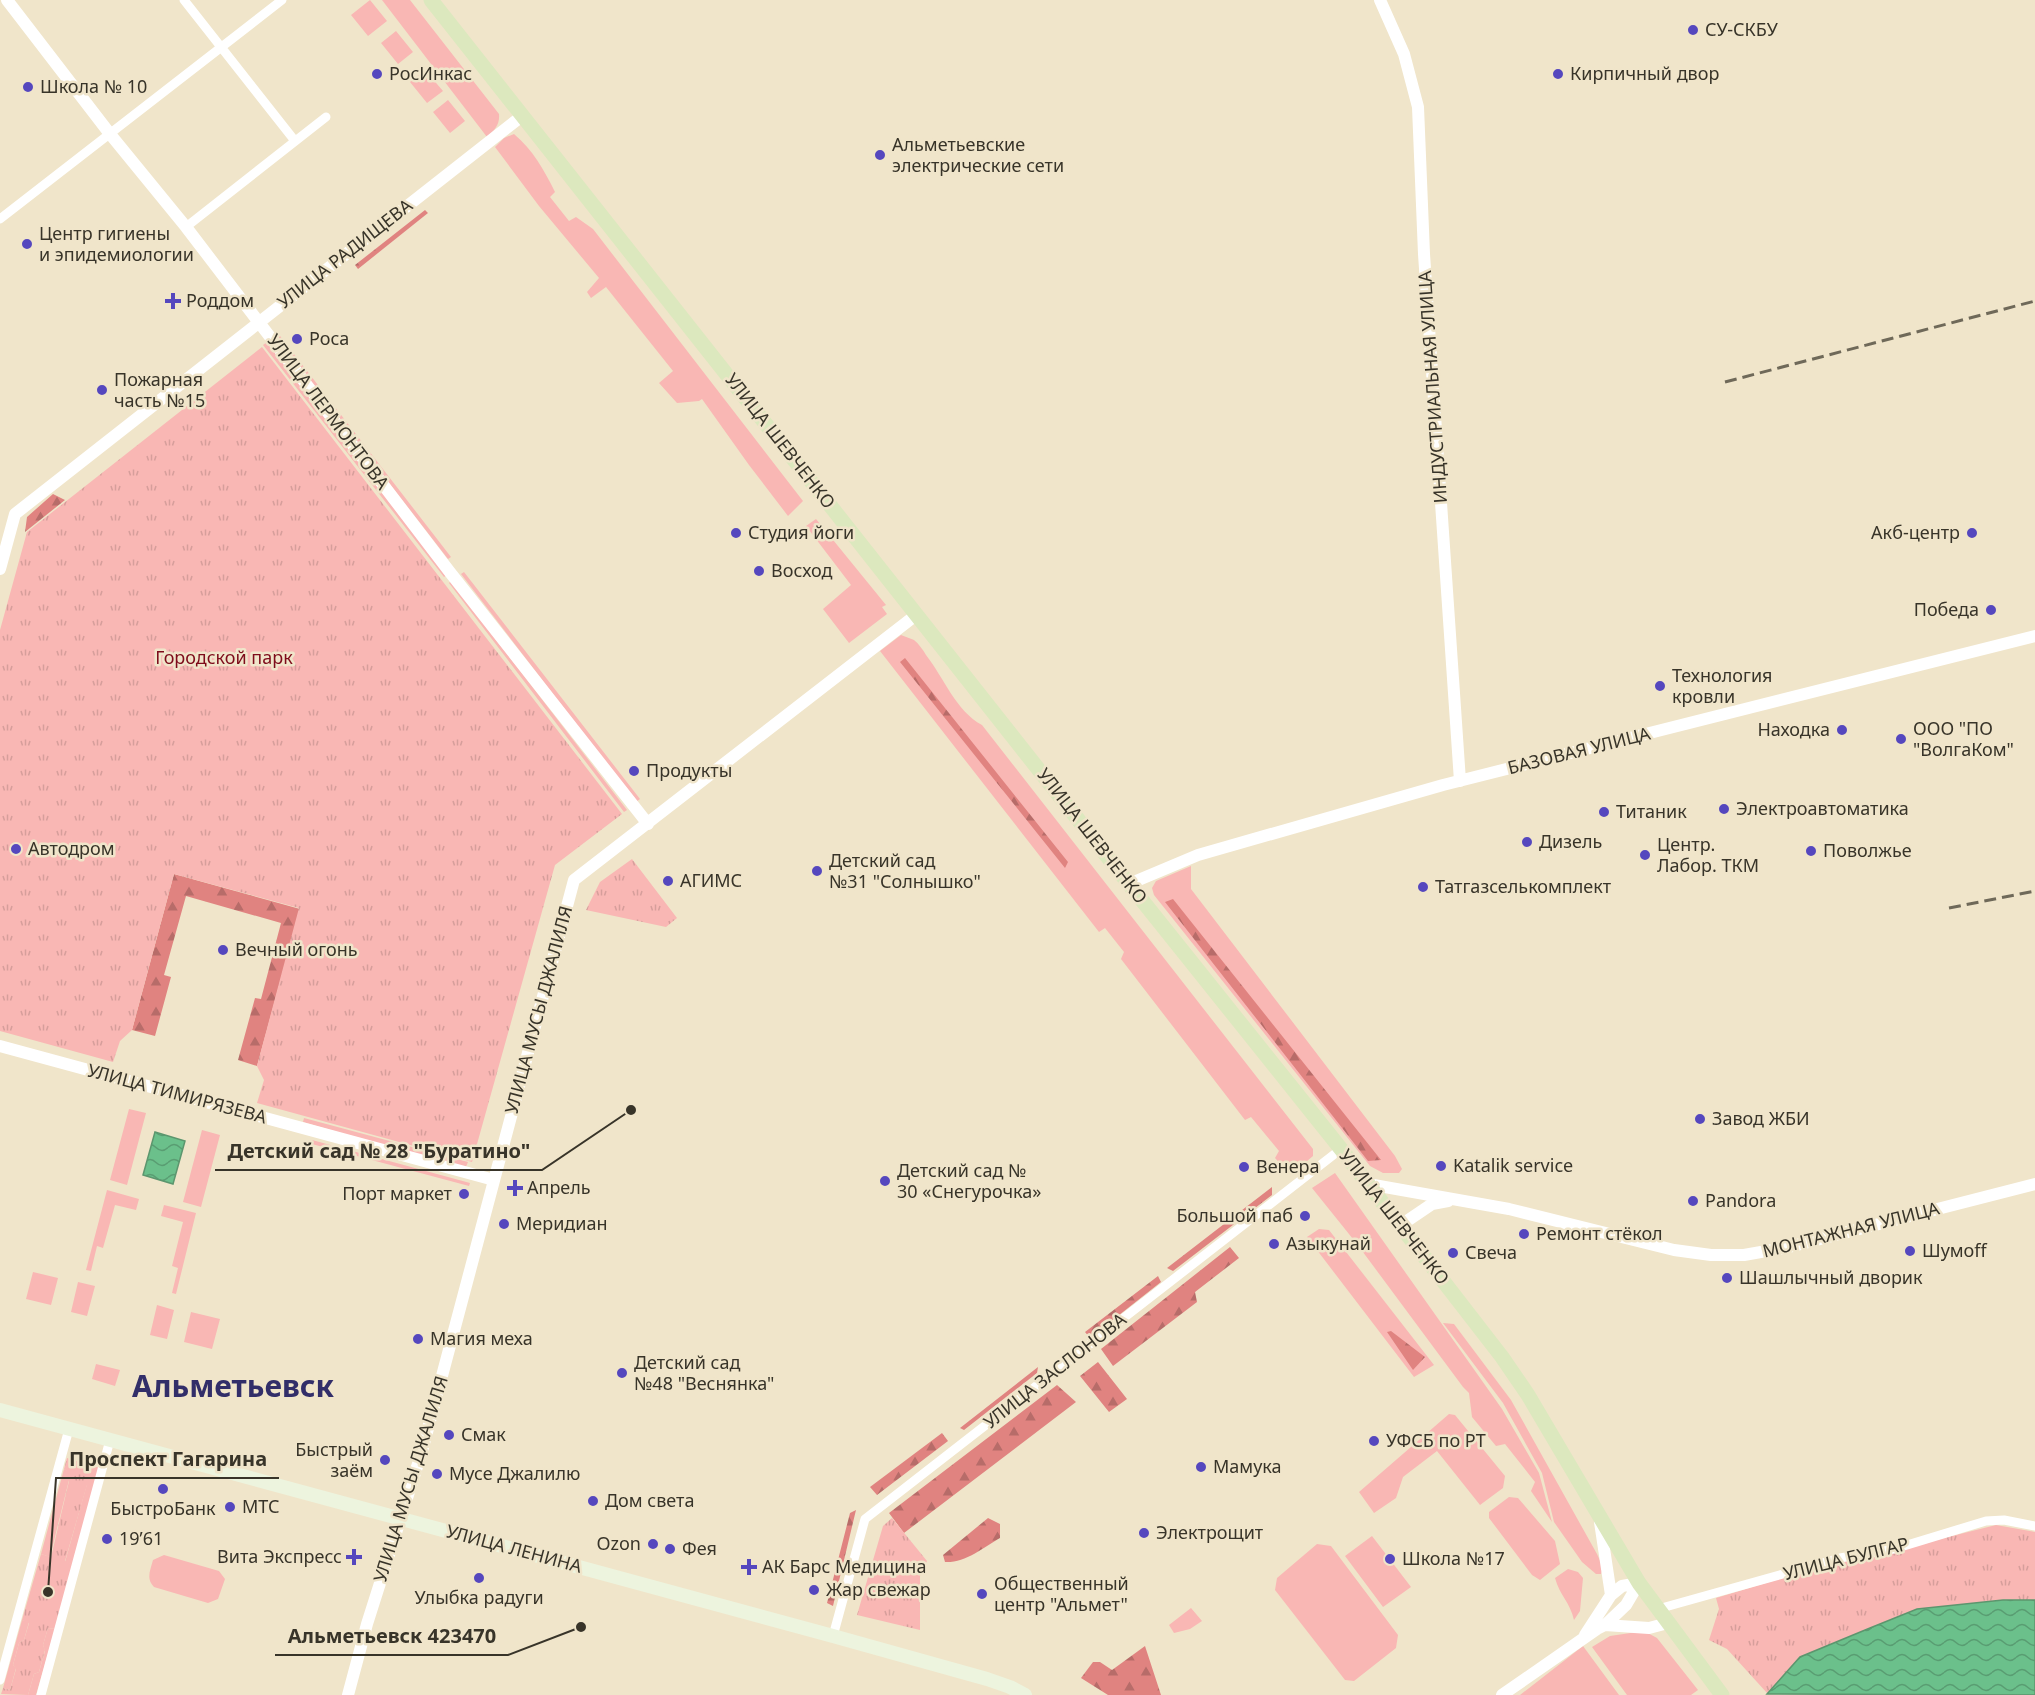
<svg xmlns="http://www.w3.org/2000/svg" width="2035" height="1695" viewBox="0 0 2035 1695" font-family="'Noto Sans',sans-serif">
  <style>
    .grass { fill: #f9b7b4 }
    .forest { fill: url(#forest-firs) }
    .park { fill: url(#park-tufts) }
    .water { fill: url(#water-waves); stroke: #5c966e; stroke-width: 1.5 }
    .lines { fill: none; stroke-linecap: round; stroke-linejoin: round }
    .minor { stroke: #fff; stroke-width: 9 }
    .tertiary { stroke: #fff; stroke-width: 12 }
    .secondary { stroke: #edf4de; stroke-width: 14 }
    .primary { stroke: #dce8be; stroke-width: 15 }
    .rail { stroke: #6f6959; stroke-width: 3; stroke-dasharray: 12 6; stroke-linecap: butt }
    .poi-dot { fill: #5547be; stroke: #f0e5ca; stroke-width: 2 }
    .labels { text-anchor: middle; stroke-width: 5; stroke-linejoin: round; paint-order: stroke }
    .poi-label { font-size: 18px; fill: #383429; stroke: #f0e5ca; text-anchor: start }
    .street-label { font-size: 18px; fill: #383429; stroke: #f0e5ca }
    .park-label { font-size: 18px; fill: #7e0c1b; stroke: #f0e5ca }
    .town-label { font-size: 30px; font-weight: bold; fill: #322e69; stroke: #f0e5ca }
    .leader { fill: none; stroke: #383429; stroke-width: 2 }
    .callout-dot { fill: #383429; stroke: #f0e5ca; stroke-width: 2 }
    .callout-label { font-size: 20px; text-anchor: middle; font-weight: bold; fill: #383429; stroke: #f0e5ca; stroke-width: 5; stroke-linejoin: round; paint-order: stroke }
  </style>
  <defs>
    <pattern id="forest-firs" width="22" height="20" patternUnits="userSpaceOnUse" patternTransform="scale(1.5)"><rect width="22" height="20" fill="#e08380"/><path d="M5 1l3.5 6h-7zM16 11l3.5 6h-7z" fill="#b76c69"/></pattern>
    <pattern id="park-tufts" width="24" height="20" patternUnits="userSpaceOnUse" patternTransform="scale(1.5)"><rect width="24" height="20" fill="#f9b7b4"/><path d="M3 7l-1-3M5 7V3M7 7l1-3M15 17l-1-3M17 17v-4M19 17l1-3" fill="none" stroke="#d69e9b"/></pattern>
    <pattern id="water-waves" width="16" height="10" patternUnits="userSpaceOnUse" patternTransform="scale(1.5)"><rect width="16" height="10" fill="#6bc08b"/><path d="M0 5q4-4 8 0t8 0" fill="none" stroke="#599d72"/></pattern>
  </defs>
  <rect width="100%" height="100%" fill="#f0e5ca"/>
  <path class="grass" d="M370 0 387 21 368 36 351 15Z
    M382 0H410L499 114C500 124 495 130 487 137Z
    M396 31 413 52 398 64 381 43Z
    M425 70 443 91 427 103 410 82Z
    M448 100 465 121 450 133 433 112Z
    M514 134C533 150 544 170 555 192L550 197 569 221 576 217 593 229 803 501 788 516 749 465 702 399 699 401 677 403 659 383 673 371 606 287 591 298 587 292 599 278 539 206 495 147 504 138Z
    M280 336 451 557 448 559 277 338Z
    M267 342 447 575 444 577 263 345Z
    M816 519 886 605 882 607 887 614 849 643 823 609 851 585 806 526Z
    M464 572 640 799 636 802 461 574Z
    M451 581 627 810 624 812 449 583Z
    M901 635C905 637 910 638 914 640 919 644 923 650 926 655 944 678 956 711 982 725L1313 1149V1156L1294 1172 1289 1173 1275 1158 1279 1151 1251 1117 1245 1120 1121 959 1124 952 1105 928 1099 932 880 651Z
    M1191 866V889L1395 1156 1402 1169 1399 1173H1383L1370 1166 1154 895 1152 888 1156 881Z
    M129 1109 146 1113 127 1185 110 1180Z
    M304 1118 468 1162 465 1169 303 1122Z
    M202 1130 220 1135 201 1207 183 1202Z
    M312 1140 470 1183 469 1186 312 1144Z
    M1335 1173 1502 1409 1539 1473 1552 1522 1531 1491 1535 1482 1505 1444 1496 1446 1472 1417 1469 1393 1463 1387 1357 1244 1312 1188Z
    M107 1190 139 1199 136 1210 115 1205 103 1248 97 1246 91 1271 86 1270Z
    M164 1205 196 1213 176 1294 172 1293 178 1268 172 1266 183 1222 161 1216Z
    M1319 1229 1329 1230 1434 1365 1414 1377 1307 1237Z
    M33 1272 58 1278 51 1305 26 1299Z
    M78 1282 95 1286 87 1316 71 1312Z
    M157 1305 174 1310 167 1339 150 1335Z
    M191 1312 220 1319 212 1349 184 1342Z
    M1443 1323 1454 1324 1511 1400 1597 1554 1603 1567 1601 1574H1596L1582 1562 1554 1522 1542 1473 1503 1403Z
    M96 1364 120 1370 115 1386 92 1379Z
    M1449 1414 1455 1415 1505 1476 1503 1488 1480 1505 1437 1451 1403 1477 1396 1498 1374 1513 1359 1492Z
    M64 1469 68 1471 69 1480 50 1557 41 1554Z
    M93 1477 97 1478 74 1565 65 1562 87 1484Z
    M1509 1497 1518 1498 1555 1541 1560 1564 1540 1580 1532 1575 1489 1518V1512Z
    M1372 1536 1411 1587 1383 1607 1345 1556Z
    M1317 1544 1331 1546 1398 1635 1396 1648 1354 1681 1345 1680 1275 1590 1277 1578Z
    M164 1555 219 1571 225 1579 218 1599 208 1603 154 1587C146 1579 150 1571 153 1560Z
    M1568 1569 1578 1572 1583 1578 1580 1611 1574 1620C1570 1602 1560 1596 1555 1578Z
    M1191 1608 1202 1621 1190 1629 1174 1633 1169 1625Z
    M22 1620 29 1622 24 1640 19 1643 13 1665 16 1668 10 1690 3 1688Z
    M48 1628 55 1629 36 1695H28L34 1674 39 1672 45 1651 43 1645Z
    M1644 1631 1657 1638 1698 1690 1691 1695H1627L1592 1647 1610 1636Z
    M1583 1646 1619 1695H1520Z"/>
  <path class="forest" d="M425 210 428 213 358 269 355 265Z
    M53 494 65 500 25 532 27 517Z
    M905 658 1068 862 1065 868 900 662Z
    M174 874 300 909 257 1066 238 1060 255 998 261 999 281 923 186 896 164 975 171 977 155 1036 132 1030Z
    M1173 899 1381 1160 1368 1161 1165 902Z
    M1272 1187V1195L1173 1271 1167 1268Z
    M1230 1247 1239 1258 1195 1292 1197 1302 1113 1366 1101 1349Z
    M1158 1276 1161 1282 1090 1338 1085 1332Z
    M1391 1331 1425 1357 1413 1370 1387 1332Z
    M1098 1362 1127 1399 1109 1412 1080 1376Z
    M1038 1367 1037 1373 964 1430 960 1428Z
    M1057 1385 1076 1402 904 1533 889 1513Z
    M942 1433 948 1441 877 1495 870 1487Z
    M856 1510 833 1606 827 1603 850 1513Z
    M988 1518 1000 1524V1538C983 1548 965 1563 945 1562L943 1555Z
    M1145 1646 1161 1695H1108L1081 1678 1093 1662H1100L1112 1670Z"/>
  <path class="park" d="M262 347 622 814 555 865 472 1162 257 1103 264 1080 257 1066 299 908 174 874 132 1030 120 1041 113 1062 0 1031V630L27 532Z
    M632 859 677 918 666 927 586 910 600 882Z
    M67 1458 100 1468 97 1478 93 1477 91 1483 87 1485 65 1561 74 1565 55 1629 48 1628 43 1645 45 1650 39 1672 34 1674 28 1695 1 1694 3 1688 10 1690 16 1669 13 1665 19 1643 24 1640 29 1623 22 1620 41 1554 51 1557 69 1481 66 1477 67 1471 64 1469Z
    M892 1518 927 1561 920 1576V1630L857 1615 883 1526Z
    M1996 1525 2035 1532V1600H2003L1917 1609 1800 1657 1767 1693 1727 1649 1709 1640 1719 1609 1716 1598 1829 1564 1900 1549Z"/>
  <path class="water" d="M155 1132 185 1141 173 1184 143 1175Z
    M2003 1600H2035V1695L1767 1694 1800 1657 1870 1628 1917 1609Z"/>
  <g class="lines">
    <path class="minor" d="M184 0 295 141
      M0 219 282 0
      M186 227 326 117
      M1658 1609 1840 1558 1894 1549 1986 1521 2004 1520 2035 1526
      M833 1636 865 1519 1341 1149
      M0 1680 69 1429
      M41 1695 110 1440"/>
    <path class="tertiary" d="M7 0 110 134 186 227 449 571 648 824
      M1380 0 1404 54 1418 107 1424 254 1460 781
      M0 569 15 514 522 116
      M1129 884 1198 855 1443 785 2035 636
      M0 1046 494 1180
      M1368 1184 1509 1209 1674 1250 1711 1255H1744L1789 1247 2035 1184
      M1401 1225 1432 1204 1448 1201
      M1600 1522 1611 1595
      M1605 1625 1626 1605 1639 1583
      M1585 1635 1611 1595 1622 1586 1639 1583
      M348 1695 367 1624 422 1451 574 880 916 615
      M1502 1695 1597 1629 1605 1625 1649 1628 1668 1623"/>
    <path class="secondary" d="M0 1410 833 1636 987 1679 1010 1687 1025 1695"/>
    <path class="primary" d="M431 0 1129 884 1341 1149 1502 1357 1528 1395 1639 1583 1722 1695"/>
    <path class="rail" d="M1725 382 2035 301
      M1949 908 2035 891"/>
  </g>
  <g class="poi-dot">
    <circle cx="1693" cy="30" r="6"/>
    <circle cx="377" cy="74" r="6"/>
    <circle cx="1558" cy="74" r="6"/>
    <circle cx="28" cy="87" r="6"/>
    <circle cx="880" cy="155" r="6"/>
    <circle cx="27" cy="244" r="6"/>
    <path d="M170 292h6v6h6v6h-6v6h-6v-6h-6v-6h6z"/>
    <circle cx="297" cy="339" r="6"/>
    <circle cx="102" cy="390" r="6"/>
    <circle cx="736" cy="533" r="6"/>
    <circle cx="1972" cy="533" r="6"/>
    <circle cx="759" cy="571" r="6"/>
    <circle cx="1991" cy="610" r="6"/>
    <circle cx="1660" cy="686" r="6"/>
    <circle cx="1842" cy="730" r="6"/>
    <circle cx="1901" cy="739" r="6"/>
    <circle cx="634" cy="771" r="6"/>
    <circle cx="1724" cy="809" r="6"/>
    <circle cx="1604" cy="812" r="6"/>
    <circle cx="1527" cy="842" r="6"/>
    <circle cx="16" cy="849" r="6"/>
    <circle cx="1811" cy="851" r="6"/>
    <circle cx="1645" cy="855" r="6"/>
    <circle cx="817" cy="871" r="6"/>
    <circle cx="668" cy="881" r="6"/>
    <circle cx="1423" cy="887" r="6"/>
    <circle cx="223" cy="950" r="6"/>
    <circle cx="1700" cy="1119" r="6"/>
    <circle cx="1441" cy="1166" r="6"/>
    <circle cx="1244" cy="1167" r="6"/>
    <circle cx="885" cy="1181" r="6"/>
    <path d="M512 1179h6v6h6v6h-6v6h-6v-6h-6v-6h6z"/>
    <circle cx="464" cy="1194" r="6"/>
    <circle cx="1693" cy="1201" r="6"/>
    <circle cx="1305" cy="1216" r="6"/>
    <circle cx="504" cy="1224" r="6"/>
    <circle cx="1524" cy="1234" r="6"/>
    <circle cx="1274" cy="1244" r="6"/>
    <circle cx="1910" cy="1251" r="6"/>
    <circle cx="1453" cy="1253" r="6"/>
    <circle cx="1727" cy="1278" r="6"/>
    <circle cx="418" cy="1339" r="6"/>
    <circle cx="622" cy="1373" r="6"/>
    <circle cx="449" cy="1435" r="6"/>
    <circle cx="1374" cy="1441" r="6"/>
    <circle cx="385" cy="1460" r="6"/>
    <circle cx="1201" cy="1467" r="6"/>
    <circle cx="437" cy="1474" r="6"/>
    <circle cx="163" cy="1489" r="6"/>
    <circle cx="593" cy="1501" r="6"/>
    <circle cx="230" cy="1507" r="6"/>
    <circle cx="1144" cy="1533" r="6"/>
    <circle cx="107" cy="1539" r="6"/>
    <circle cx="653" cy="1544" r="6"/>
    <circle cx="670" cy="1549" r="6"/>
    <path d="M351 1548h6v6h6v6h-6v6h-6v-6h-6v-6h6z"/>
    <circle cx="1390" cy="1559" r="6"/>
    <path d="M746 1558h6v6h6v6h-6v6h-6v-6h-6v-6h6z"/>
    <circle cx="479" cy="1578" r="6"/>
    <circle cx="814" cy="1590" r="6"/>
    <circle cx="982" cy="1594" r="6"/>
  </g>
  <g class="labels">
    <g class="poi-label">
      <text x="1705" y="36">СУ-СКБУ</text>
      <text x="389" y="80">РосИнкас</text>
      <text x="1570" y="80">Кирпичный двор</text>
      <text x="40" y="93">Школа № 10</text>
      <text x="892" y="151">Альметьевские<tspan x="892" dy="21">электрические сети</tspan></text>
      <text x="39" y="240">Центр гигиены<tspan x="39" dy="21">и эпидемиологии</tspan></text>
      <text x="186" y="307">Роддом</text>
      <text x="309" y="345">Роса</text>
      <text x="114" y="386">Пожарная<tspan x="114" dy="21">часть №15</tspan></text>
      <text x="748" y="539">Студия йоги</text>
      <text x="1960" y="539" text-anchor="end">Акб-центр</text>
      <text x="771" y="577">Восход</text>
      <text x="1979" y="616" text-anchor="end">Победа</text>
      <text x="1672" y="682">Технология<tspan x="1672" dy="21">кровли</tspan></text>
      <text x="1913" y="735">ООО "ПО<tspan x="1913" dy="21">"ВолгаКом"</tspan></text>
      <text x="1830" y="736" text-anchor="end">Находка</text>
      <text x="646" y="777">Продукты</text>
      <text x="1736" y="815">Электроавтоматика</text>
      <text x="1616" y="818">Титаник</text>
      <text x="1539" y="848">Дизель</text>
      <text x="1657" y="851">Центр.<tspan x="1657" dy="21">Лабор. ТКМ</tspan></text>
      <text x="28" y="855">Автодром</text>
      <text x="1823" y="857">Поволжье</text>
      <text x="829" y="867">Детский сад<tspan x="829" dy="21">№31 "Солнышко"</tspan></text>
      <text x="680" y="887">АГИМС</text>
      <text x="1435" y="893">Татгазселькомплект</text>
      <text x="235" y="956">Вечный огонь</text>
      <text x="1712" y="1125">Завод ЖБИ</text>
      <text x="1453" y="1172">Katalik service</text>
      <text x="1256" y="1173">Венера</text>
      <text x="897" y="1177">Детский сад №<tspan x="897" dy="21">30 «Снегурочка»</tspan></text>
      <text x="527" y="1194">Апрель</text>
      <text x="452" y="1200" text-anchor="end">Порт маркет</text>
      <text x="1705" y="1207">Pandora</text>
      <text x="1293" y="1222" text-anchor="end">Большой паб</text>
      <text x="516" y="1230">Меридиан</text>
      <text x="1536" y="1240">Ремонт стёкол</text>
      <text x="1286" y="1250">Азыкунай</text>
      <text x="1922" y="1257">Шумоff</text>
      <text x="1465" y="1259">Свеча</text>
      <text x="1739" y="1284">Шашлычный дворик</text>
      <text x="430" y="1345">Магия меха</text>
      <text x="634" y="1369">Детский сад<tspan x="634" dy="21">№48 "Веснянка"</tspan></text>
      <text x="461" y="1441">Смак</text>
      <text x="1386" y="1447">УФСБ по РТ</text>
      <text x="373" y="1456" text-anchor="end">Быстрый<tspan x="373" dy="21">заём</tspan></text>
      <text x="1213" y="1473">Мамука</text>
      <text x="449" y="1480">Мусе Джалилю</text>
      <text x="605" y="1507">Дом света</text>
      <text x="242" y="1513">МТС</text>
      <text x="163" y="1515" text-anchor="middle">БыстроБанк</text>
      <text x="1156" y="1539">Электрощит</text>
      <text x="119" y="1545">19’61</text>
      <text x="641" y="1550" text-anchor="end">Ozon</text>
      <text x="682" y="1555">Фея</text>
      <text x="342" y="1563" text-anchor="end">Вита Экспресс</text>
      <text x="1402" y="1565">Школа №17</text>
      <text x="762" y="1573">АК Барс Медицина</text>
      <text x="994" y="1590">Общественный<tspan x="994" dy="21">центр "Альмет"</tspan></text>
      <text x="826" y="1596">Жар свежар</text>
      <text x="479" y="1604" text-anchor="middle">Улыбка радуги</text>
    </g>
    <g class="street-label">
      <text transform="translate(345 254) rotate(-38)" y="6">УЛИЦА РАДИЩЕВА</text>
      <text transform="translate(1433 387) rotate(-94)" y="6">ИНДУСТРИАЛЬНАЯ УЛИЦА</text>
      <text transform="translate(328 412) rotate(53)" y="6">УЛИЦА ЛЕРМОНТОВА</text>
      <text transform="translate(780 441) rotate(52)" y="6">УЛИЦА ШЕВЧЕНКО</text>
      <text transform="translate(1579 751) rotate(-14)" y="6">БАЗОВАЯ УЛИЦА</text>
      <text transform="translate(1092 836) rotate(52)" y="6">УЛИЦА ШЕВЧЕНКО</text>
      <text transform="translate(539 1010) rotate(-75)" y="6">УЛИЦА МУСЫ ДЖАЛИЛЯ</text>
      <text transform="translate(177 1094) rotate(15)" y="6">УЛИЦА ТИМИРЯЗЕВА</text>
      <text transform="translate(1394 1217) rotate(52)" y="6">УЛИЦА ШЕВЧЕНКО</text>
      <text transform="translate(1851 1230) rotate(-14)" y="6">МОНТАЖНАЯ УЛИЦА</text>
      <text transform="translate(1055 1371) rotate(-38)" y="6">УЛИЦА ЗАСЛОНОВА</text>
      <text transform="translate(411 1479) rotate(-73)" y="6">УЛИЦА МУСЫ ДЖАЛИЛЯ</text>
      <text transform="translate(514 1549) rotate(15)" y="6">УЛИЦА ЛЕНИНА</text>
      <text transform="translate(1846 1559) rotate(-14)" y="6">УЛИЦА БУЛГАР</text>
    </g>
    <g class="park-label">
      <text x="224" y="664">Городской парк</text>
    </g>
    <g class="town-label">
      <text x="233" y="1397">Альметьевск</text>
    </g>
  </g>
  <path class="leader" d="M631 1110L542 1170H215M48 1592L56 1478H279M581 1627L508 1655H275"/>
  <g class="callout-dot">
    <circle cx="631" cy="1110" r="6"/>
    <circle cx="48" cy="1592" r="6"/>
    <circle cx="581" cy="1627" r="6"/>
  </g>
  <g class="callout-label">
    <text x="379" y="1158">Детский сад № 28 "Буратино"</text>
    <text x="168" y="1466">Проспект Гагарина</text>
    <text x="392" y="1643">Альметьевск 423470</text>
  </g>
</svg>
